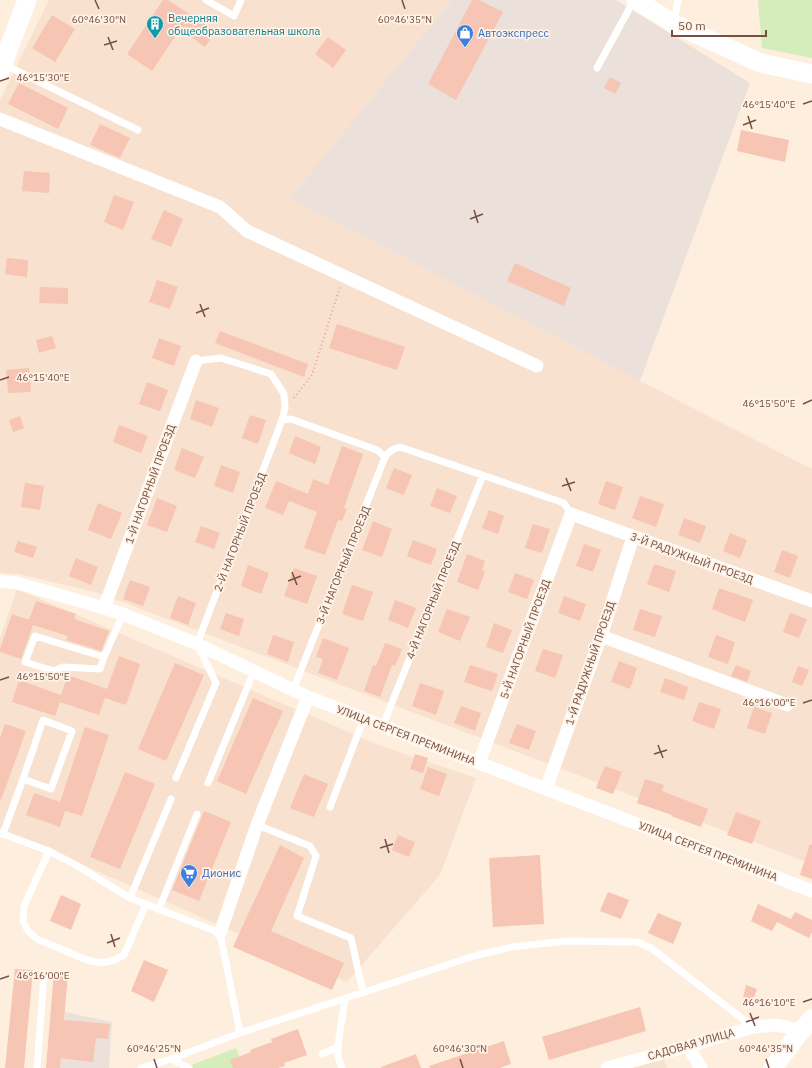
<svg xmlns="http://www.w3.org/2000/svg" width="812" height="1068" viewBox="0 0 812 1068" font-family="'IBM Plex Sans',sans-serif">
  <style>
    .residential { fill: #f8e1ce }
    .industrial { fill: #ebe0da }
    .green { fill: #d5ecbb }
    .building { fill: #f6c5b3 }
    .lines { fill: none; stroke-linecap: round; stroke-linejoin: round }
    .path { stroke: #daa996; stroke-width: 2; stroke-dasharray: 1 3; stroke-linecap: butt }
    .lane { stroke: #fff; stroke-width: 7 }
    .street { stroke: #fff; stroke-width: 13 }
    .secondary { stroke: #fff; stroke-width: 19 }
    .ticks { fill: none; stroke: #765044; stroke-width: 1.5 }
    .labels { text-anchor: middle; stroke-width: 3.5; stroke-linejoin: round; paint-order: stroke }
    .culture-label { font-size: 11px; fill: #0d838f; stroke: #fff2e6; text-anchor: start }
    .shop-label { font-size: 11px; fill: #366cbe; stroke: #fff2e6; text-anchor: start }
    .street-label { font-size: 11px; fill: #765044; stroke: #fff2e6 }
    .ticks-label { font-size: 10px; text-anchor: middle; fill: #765044; stroke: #fff2e6; stroke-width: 3.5; stroke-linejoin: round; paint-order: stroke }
  </style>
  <rect width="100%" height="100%" fill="#feeedd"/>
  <path class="residential" d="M49 0H452L290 198 640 381 812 469V864L99 593 19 574 0 573V100Z
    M17 589 381 746 476 778 440 875 347 982 0 828V638Z
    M663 1055 667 1068H619Z"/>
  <path class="industrial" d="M452 0H616L750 83 640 381 290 198Z
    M65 1012 112 1022 109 1068H60Z"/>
  <path class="green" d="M758 0H812V58L762 48Z
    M236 1048 244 1068H184Z"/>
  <path class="building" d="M163 0H168L216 31 205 47 180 29 152 71 127 54Z
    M472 0H479L503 12 456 100 428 84Z
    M52 15 75 29 55 62 32 48Z
    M328 37 346 50 333 68 315 54Z
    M610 77 621 83 615 94 604 88Z
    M19 83 68 108 58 129 8 104Z
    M100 124 130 138 120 158 90 145Z
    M741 130 789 140 785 162 737 151Z
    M24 171 50 173 49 193 22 191Z
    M114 195 134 202 123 230 104 222Z
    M164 210 183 219 171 247 151 239Z
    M7 258 28 260 27 277 5 274Z
    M515 263 571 288 564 306 507 281Z
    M157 280 178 287 170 309 149 302Z
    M40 287 68 288V304L39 303Z
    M337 324 405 347 397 370 329 348Z
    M220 331 308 364 304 377 215 343Z
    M52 336 56 348 39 353 36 340Z
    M159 338 181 346 174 366 152 358Z
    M29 368 31 392 8 393 6 370Z
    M147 382 168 390 160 411 139 404Z
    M196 400 219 408 212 427 190 419Z
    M250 415 266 420 258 444 242 438Z
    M20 416 24 428 13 432 9 420Z
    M119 425 148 436 141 453 113 442Z
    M295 436 321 447 315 464 289 453Z
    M342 446 363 454 344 508 347 509 342 521 338 520 325 555 304 548 317 512 289 501 283 515 265 508 276 481 308 494 313 479 328 485Z
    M182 448 204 457 195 478 174 470Z
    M221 465 240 472 233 493 214 486Z
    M394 468 412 475 404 495 386 488Z
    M606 481 623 487 615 510 598 504Z
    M25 483 44 486 40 510 21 507Z
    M437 488 457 496 450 513 430 506Z
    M640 496 664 504 656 527 632 518Z
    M157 498 177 506 167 532 147 525Z
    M98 503 122 513 111 539 88 530Z
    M489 510 504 516 498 534 482 528Z
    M684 518 706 526 700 543 678 535Z
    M373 521 392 529 382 557 362 550Z
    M533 524 550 529 542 553 525 548Z
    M201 526 220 533 214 549 195 542Z
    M730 533 747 540 740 558 723 551Z
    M413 540 437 549 431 565 407 556Z
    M18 541 37 547 33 558 14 552Z
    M584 544 601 550 593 572 576 566Z
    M782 550 798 556 790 578 774 572Z
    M467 554 485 561 482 570 485 571 478 590 457 582Z
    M76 558 98 567 91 585 69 576Z
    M654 564 676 571 669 592 647 584Z
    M248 565 269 573 261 594 241 586Z
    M294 568 317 576 307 604 284 596Z
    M515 573 534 580 527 599 508 592Z
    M130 580 150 587 143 606 123 599Z
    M352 585 373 592 363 621 342 614Z
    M719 588 753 600 745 622 712 609Z
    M178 596 196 603 188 625 170 618Z
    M564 596 586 604 580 621 558 613Z
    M395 600 416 608 408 628 388 620Z
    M36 601 76 614 74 619 109 631 101 651 66 640 68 636 33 625 21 659 0 652V649L12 614 29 620Z
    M447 609 470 617 460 641 438 632Z
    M640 609 662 616 655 637 633 630Z
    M226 613 244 619 239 636 220 629Z
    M790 613 807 619 799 638 783 632Z
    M494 623 512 630 503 653 486 647Z
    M273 635 294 642 288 662 267 654Z
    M716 635 735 642 728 664 708 657Z
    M323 638 349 648 337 680 318 673 323 659 316 657Z
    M385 643 402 649 395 666 392 665 380 697 364 691 373 665 376 666Z
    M543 649 563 655 555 678 535 671Z
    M119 656 140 664 126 705 105 698 99 715 60 702 55 716 12 702 19 680 61 695 68 675 107 689Z
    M619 661 637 668 630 689 611 682Z
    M175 663 204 675 166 761 138 749Z
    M470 665 498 674 492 691 464 682Z
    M736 665 751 671 747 682 731 676Z
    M798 666 809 670 802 686 792 682Z
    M665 678 688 687 684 700 660 692Z
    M420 683 444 691 436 715 412 706Z
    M253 698 283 711 246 794 217 781Z
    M699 702 721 709 714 729 692 721Z
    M461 706 481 713 475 731 454 723Z
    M754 707 772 713 765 734 747 728Z
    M5 724 26 731 1 800 0 799V738Z
    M517 724 536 731 529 750 509 743Z
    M85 727 109 735 82 816 65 811 60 827 26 815 34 793 60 802Z
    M415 754 428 758 423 773 410 769Z
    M605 766 622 772 613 794 596 788Z
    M428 767 447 774 439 796 420 789Z
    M125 772 155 784 120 869 90 857Z
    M304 774 328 784 314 817 290 808Z
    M645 779 664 785 662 791 708 809 701 827 671 816 672 815 637 803Z
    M204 811 231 822 199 901 172 890Z
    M736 812 761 821 752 844 727 835Z
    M398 835 415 842 409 857 392 850Z
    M810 844 812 845V879L800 875Z
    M280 845 304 858 271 931 344 963 332 990 233 947Z
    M540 855 544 924 493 927 489 858Z
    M608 892 629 900 621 919 600 911Z
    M61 895 81 904 71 930 50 921Z
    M758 904 791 919 795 912 812 920V932L809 938 777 922 772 931 751 921Z
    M658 913 682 923 673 944 648 933Z
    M144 960 168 970 154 1002 131 991Z
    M15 969 33 970 24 1068H5Z
    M54 972 68 974 64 1020 110 1024 108 1039 96 1038 93 1062 61 1058 60 1068H46Z
    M746 985 757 989 753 1000 743 997Z
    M640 1007 646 1031 549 1060 542 1037Z
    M298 1029 307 1055 284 1063 285 1066 278 1068H233L230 1060 251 1052 250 1050 272 1042 271 1039Z
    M504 1041 511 1064 500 1068H430L429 1066Z
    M416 1054 421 1068H381V1067Z"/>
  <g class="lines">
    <path class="path" d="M294 398 312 375 340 287"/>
    <path class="lane" d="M206 0 234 16 241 0
      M674 22 678 0
      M3 64 138 130
      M597 68 634 0
      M282 420 291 419 377 450 385 457
      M104 657 100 669 63 667 54 671 25 662 35 636 104 657 123 614
      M293 690 385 457C389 451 393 449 400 447L564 503 571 514
      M383 725 483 475
      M176 778 216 683 197 644 282 420 285 408 284 394 271 374 221 358 196 361
      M208 783 254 671
      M330 807 364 718
      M257 825 310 846 316 856 297 916 351 938 363 992
      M0 833 49 851 76 865 130 898 220 933 240 1033
      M3 834 23 779 51 789 72 731 43 720 23 779
      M49 851 24 906 23 921 28 931 37 939 87 960 101 963 115 960 124 955 146 904
      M130 898 171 799
      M159 909 197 814
      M322 1054 338 1047
      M171 1059 189 1068
      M37 1068 44 975
      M141 1068 171 1059 240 1033 474 956 512 947 566 941 638 942 651 948 753 1027
      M342 1068 338 1057V1045L345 999"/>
    <path class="street" d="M0 119 220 207 247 231 537 366
      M0 581 17 583 104 608 123 614 197 644 308 697 546 789 812 891
      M104 608 196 361
      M601 636 787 705
      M479 763 571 514 812 601
      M546 789 601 636 633 537
      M220 933 257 825 308 697
      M688 1046 701 1068
      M607 1068 688 1046 753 1027 775 1025 787 1027 799 1033"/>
    <path class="secondary" d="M636 0 674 24 761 63 812 74
      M0 71 27 0
      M773 1068 799 1033 812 1019"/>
  </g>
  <path class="ticks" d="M95 0 99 9M402 0 405 9M108 37 113 50M104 45 117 41M0 81 9 78M803 104 812 101M748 116 752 129M743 125 756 120M474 210 478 223M470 219 483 214M200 304 205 317M196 313 209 308M0 380 9 377M803 404 812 400M566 478 571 491M562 486 575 482M292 572 297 585M288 581 301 576M0 680 9 677M803 703 812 700M658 745 663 758M654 754 667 750M385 839 389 853M380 848 393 844M111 934 115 947M107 943 120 938M0 979 9 976M803 1002 812 999M750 1013 755 1026M746 1022 759 1017M154 1059 157 1068M460 1059 463 1068M766 1059 769 1068"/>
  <defs>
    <g id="building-pin" transform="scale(0.9)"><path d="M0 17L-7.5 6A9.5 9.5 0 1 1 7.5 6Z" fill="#0f9aa8" stroke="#fff2e6"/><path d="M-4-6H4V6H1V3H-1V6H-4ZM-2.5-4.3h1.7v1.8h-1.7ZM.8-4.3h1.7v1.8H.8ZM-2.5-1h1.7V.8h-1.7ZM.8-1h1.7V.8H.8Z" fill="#fff"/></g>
    <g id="shop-pin" transform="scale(0.9)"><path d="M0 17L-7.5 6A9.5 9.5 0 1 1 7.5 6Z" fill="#3f7fe0" stroke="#fff2e6"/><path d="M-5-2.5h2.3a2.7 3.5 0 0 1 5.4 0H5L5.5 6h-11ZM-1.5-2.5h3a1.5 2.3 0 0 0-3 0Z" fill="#fff"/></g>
    <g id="supermarket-pin" transform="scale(0.9)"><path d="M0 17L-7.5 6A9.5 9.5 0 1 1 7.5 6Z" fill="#3f7fe0" stroke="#fff2e6"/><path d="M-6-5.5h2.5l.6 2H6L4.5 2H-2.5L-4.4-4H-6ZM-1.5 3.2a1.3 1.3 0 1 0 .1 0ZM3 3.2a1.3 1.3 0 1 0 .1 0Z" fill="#fff"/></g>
  </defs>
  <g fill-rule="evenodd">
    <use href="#building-pin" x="155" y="24"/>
    <use href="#shop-pin" x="465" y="33"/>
    <use href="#supermarket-pin" x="189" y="873"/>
  </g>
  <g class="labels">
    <g class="culture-label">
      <text x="168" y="22">Вечерняя<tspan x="168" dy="13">общеобразовательная школа</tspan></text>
    </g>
    <g class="shop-label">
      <text x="478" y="37">Автоэкспресс</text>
      <text x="202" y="877">Дионис</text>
    </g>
    <g class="street-label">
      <text transform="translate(150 484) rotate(-70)" y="4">1-Й НАГОРНЫЙ ПРОЕЗД</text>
      <text transform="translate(240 532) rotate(-69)" y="4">2-Й НАГОРНЫЙ ПРОЕЗД</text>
      <text transform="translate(692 558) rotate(20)" y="4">3-Й РАДУЖНЫЙ ПРОЕЗД</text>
      <text transform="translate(343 565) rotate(-68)" y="4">3-Й НАГОРНЫЙ ПРОЕЗД</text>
      <text transform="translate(433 600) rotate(-68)" y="4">4-Й НАГОРНЫЙ ПРОЕЗД</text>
      <text transform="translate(525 639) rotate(-70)" y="4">5-Й НАГОРНЫЙ ПРОЕЗД</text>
      <text transform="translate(590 663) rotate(-71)" y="4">1-Й РАДУЖНЫЙ ПРОЕЗД</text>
      <text transform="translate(406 735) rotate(21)" y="4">УЛИЦА СЕРГЕЯ ПРЕМИНИНА</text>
      <text transform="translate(708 851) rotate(21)" y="4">УЛИЦА СЕРГЕЯ ПРЕМИНИНА</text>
      <text transform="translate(691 1044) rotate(-16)" y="4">САДОВАЯ УЛИЦА</text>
    </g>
  </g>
  <g class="ticks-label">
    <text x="99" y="23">60°46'30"N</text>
    <text x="405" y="23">60°46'35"N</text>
    <text x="43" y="81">46°15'30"E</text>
    <text x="769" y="108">46°15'40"E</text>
    <text x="43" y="381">46°15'40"E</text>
    <text x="769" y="407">46°15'50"E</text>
    <text x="43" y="680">46°15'50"E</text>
    <text x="769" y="706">46°16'00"E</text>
    <text x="43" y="979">46°16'00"E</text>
    <text x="769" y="1006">46°16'10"E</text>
    <text x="154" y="1052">60°46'25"N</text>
    <text x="460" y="1052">60°46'30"N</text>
    <text x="766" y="1052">60°46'35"N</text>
  </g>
  <path d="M672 30v6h94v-6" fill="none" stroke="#765044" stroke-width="2"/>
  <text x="678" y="30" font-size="12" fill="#765044" stroke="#fff2e6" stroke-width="3" paint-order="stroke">50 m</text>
</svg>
